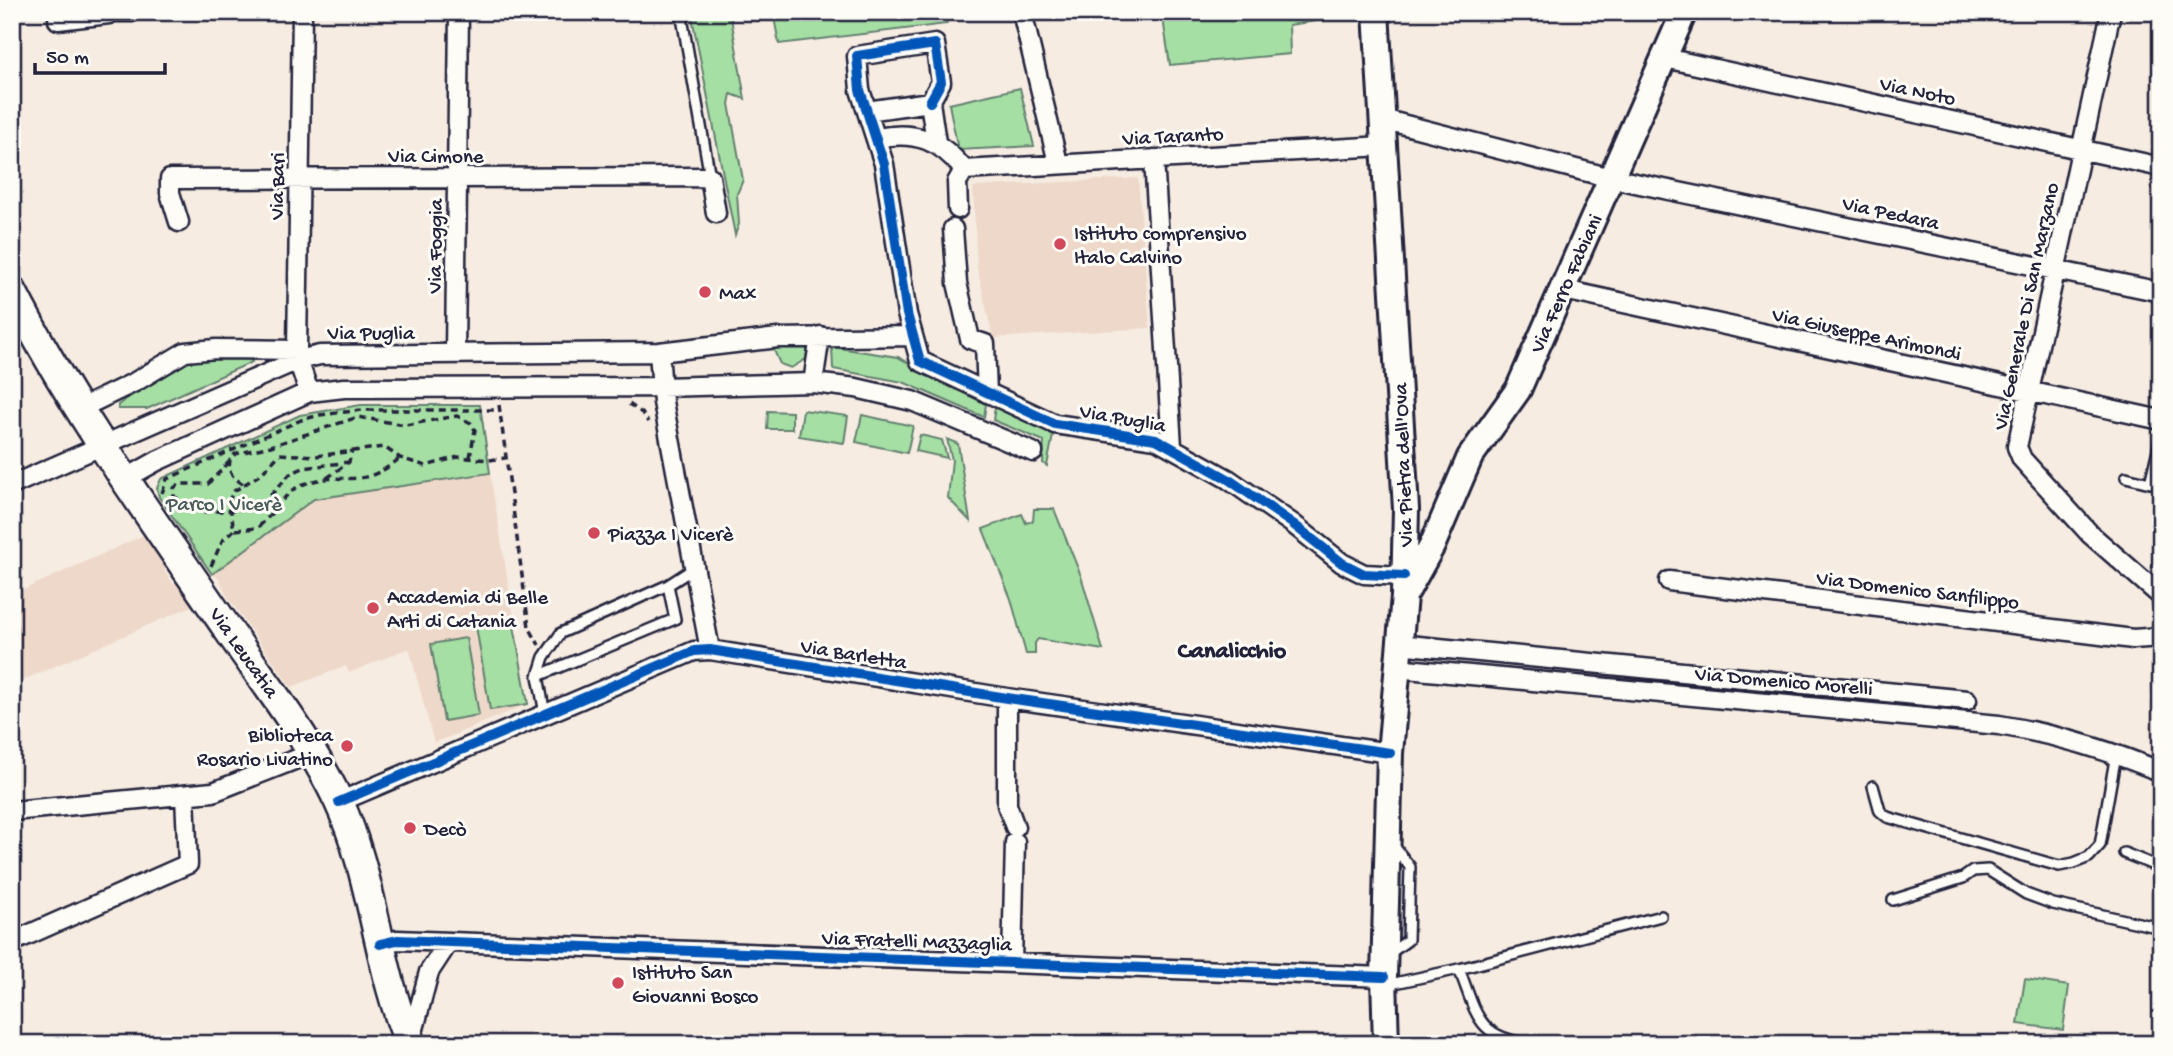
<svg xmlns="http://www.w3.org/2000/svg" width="2173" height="1056" viewBox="0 0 2173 1056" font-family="'Gochi Hand',sans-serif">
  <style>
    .built { fill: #eed8c9 }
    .green { fill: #a5dfa4; stroke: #648070; stroke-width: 2 }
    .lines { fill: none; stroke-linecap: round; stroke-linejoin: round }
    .lane-casing { stroke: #22223b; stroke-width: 14 }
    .street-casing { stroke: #22223b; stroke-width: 23 }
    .secondary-casing { stroke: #22223b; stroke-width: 30 }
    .primary-casing { stroke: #22223b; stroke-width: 33 }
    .path { stroke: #22223b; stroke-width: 3.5; stroke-dasharray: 7 5; stroke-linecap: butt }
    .lane { stroke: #fdfcf7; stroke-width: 9 }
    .street { stroke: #fdfcf7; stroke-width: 18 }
    .secondary { stroke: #fdfcf7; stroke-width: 24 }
    .primary { stroke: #fdfcf7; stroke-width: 28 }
    .cycleway-casing { stroke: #fdfcf7; stroke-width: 15 }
    .cycleway { stroke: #0057b8; stroke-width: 10 }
    .poi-dot { fill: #d1495b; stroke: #fdfcf7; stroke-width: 2.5 }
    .labels { text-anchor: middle; stroke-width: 6; stroke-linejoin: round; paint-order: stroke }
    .street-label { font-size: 21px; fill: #22223b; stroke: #fdfcf7 }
    .poi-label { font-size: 21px; fill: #22223b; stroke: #fdfcf7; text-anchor: start }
    .park-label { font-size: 21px; fill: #495b5a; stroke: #fdfcf7 }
    .quarter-label { font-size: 24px; font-weight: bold; fill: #22223b; stroke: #fdfcf7 }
  </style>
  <rect width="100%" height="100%" fill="#f6ece2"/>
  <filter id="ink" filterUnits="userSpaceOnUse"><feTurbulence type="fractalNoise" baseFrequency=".0143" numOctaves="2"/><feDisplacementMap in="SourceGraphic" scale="14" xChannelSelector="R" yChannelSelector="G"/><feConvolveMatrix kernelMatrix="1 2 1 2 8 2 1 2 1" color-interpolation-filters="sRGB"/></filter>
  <g filter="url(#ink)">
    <path class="built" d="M1138 178 1150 328 993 338 977 267 973 187Z
      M490 473 528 704 434 743 409 648 349 673 346 666 291 687 227 596 219 578 212 574 314 499Z
      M144 535 167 566 164 570 173 584 177 582 194 605 12 685V595Z"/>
    <path class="green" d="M691 12H730L745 99 731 94 729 104 743 180 737 194 739 224 735 235Z
      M773 12H941L947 24 779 44Z
      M1162 12H1323L1324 20 1289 25 1290 54 1170 65Z
      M1020 88 1034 146 958 150 949 104Z
      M808 347 806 359 791 368 780 364 773 348Z
      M832 347 898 357 986 404 984 417 903 382 833 369Z
      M196 358H250L252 362 147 409H118V405L178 363Z
      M361 405H480L490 473 314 499 212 574 159 497 157 488 161 479 300 415Z
      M995 407 1054 430 1047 466 1043 463 1044 441 993 420Z
      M803 410 848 416 844 443 799 436Z
      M768 411 792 412V429H767Z
      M862 415 913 426 907 453 856 442Z
      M920 435 942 440 947 458 916 451Z
      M947 439 958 444 970 521 948 498 952 460Z
      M1034 509H1054L1081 576 1103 650 1038 639 1035 643V654H1026L1011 599 983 529 1022 514 1026 523 1033 521Z
      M513 620 528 704 490 710 476 626Z
      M466 638 479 715 444 721 431 644Z
      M2025 979 2069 986 2063 1030 2018 1024Z"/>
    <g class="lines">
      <g class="lane-casing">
        <path id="lane" d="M681 12 710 177
          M2126 477 2150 483 2161 437
          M538 676 675 619 668 585
          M545 714 538 676 544 657 561 633 668 585 696 567
          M1873 786 1880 811 1887 817 2059 866 2074 863 2089 857 2100 845 2116 754
          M2124 853 2161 868
          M1893 900 1963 878 1973 871 1988 870 2026 894 2053 904 2161 928
          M1389 954 1408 940 1410 867 1394 846
          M1459 969 1661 916
          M1386 985 1459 969C1477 1014 1476 1037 1530 1044"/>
      </g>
      <g class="street-casing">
        <path id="street" d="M108 12H131
          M302 12 297 350 298 360 309 392
          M1022 12 1058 163
          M2111 12 2017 447 2022 459 2090 534 2161 596
          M58 20 109 14
          M1665 58 2161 167
          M930 102 941 82 935 44 857 56 860 90 884 164 907 314 920 361 1055 424 1156 439 1228 479 1293 524 1342 563 1364 574 1404 576
          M867 111 930 102 936 142
          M1382 119 1611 178 2161 292
          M877 138C915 130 941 140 964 170
          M1154 159 1172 446
          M964 170 1384 146
          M958 209 957 182 964 170
          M179 222 170 193V179L710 177 716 213
          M953 229 957 283 970 339 985 344 987 393
          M1564 290 2161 420
          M659 352 663 402 710 650
          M455 354 459 12
          M813 383 820 336
          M79 409 135 382 185 352 216 349 297 350
          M125 479 157 461 309 392 344 388 661 387 813 383 856 388 912 401 1033 452
          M12 485 298 360 320 355 659 352 778 338 912 336
          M1669 581 2133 639 2161 637
          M1398 644 1967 700
          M1396 668 1999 725C2054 734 2109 750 2161 772
          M1007 698V805L1015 827
          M339 802 694 651 710 650 1007 698 1390 753
          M12 811 213 792 312 753
          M12 942 188 864 185 796
          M380 944 397 940 1384 977
          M1012 962 1015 842
          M410 1044 429 972 448 943"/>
      </g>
      <g class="secondary-casing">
        <path id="secondary" d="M1376 12 1406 509 1404 596 1390 753 1384 977 1386 1044
          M1407 591 1432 546 1470 457 1518 390 1684 12"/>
      </g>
      <g class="primary-casing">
        <path id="primary" d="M12 291C73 411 153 520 229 631 267 686 309 739 338 800 374 877 377 966 410 1044"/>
      </g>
      <path class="path" d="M629 404 642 413 648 422
        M499 405 529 627 539 645
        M229 462 208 484H179L174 488V496L188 507 205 512 249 509 260 507 290 474 303 468 349 462
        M327 478 349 462 352 450
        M243 484 233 477 229 469 230 460 235 454 271 446 358 417 405 425 457 416 471 423 475 430 470 457
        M162 493 167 479 301 420 320 415 362 410H500
        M235 530 257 528C274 515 283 492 304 484 344 469 358 493 400 458
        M211 566 222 541 234 530 229 500 234 491 261 474 280 454 316 456 384 447 400 458 426 466 458 457 489 460 505 458"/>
      <use href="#lane" class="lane"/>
      <use href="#street" class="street"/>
      <use href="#secondary" class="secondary"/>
      <use href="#primary" class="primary"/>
      <g class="cycleway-casing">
        <path id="cycleway" d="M930 102 941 82 935 44 857 56 860 90 884 164 907 314 920 361 1055 424 1156 439 1228 479 1293 524 1342 563 1364 574 1404 576
          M339 802 694 651 710 650 1007 698 1390 753
          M380 944 397 940 1384 977"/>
      </g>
      <use href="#cycleway" class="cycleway"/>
    </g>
  </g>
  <g class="poi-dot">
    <circle cx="1060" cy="244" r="7"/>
    <circle cx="705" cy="292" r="7"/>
    <circle cx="594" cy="533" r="7"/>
    <circle cx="373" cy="608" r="7"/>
    <circle cx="347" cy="746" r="7"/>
    <circle cx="410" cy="828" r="7"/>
    <circle cx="618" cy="983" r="7"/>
  </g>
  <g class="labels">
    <g class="street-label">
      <text transform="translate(1918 90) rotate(12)" y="7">Via Noto</text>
      <text transform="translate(1173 135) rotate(-3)" y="7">Via Taranto</text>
      <text x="436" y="162">Via Cimone</text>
      <text transform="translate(276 186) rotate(-89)" y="7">Via Bari</text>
      <text transform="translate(1891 212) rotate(12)" y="7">Via Pedara</text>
      <text transform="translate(434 246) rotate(-89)" y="7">Via Foggia</text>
      <text transform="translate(1565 283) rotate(-66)" y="7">Via Ferro Fabiani</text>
      <text transform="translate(2025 306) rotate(-78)" y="7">Via Generale Di San Marzano</text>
      <text x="371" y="339">Via Puglia</text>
      <text transform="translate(1867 333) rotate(12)" y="7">Via Giuseppe Arimondi</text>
      <text transform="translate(1123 417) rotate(10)" y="7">Via Puglia</text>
      <text transform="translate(1402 465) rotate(-92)" y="7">Via Pietra dell'Ova</text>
      <text transform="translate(1918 589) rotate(7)" y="7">Via Domenico Sanfilippo</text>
      <text transform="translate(245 652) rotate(55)" y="7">Via Leucatia</text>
      <text transform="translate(854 653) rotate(9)" y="7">Via Barletta</text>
      <text transform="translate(1784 680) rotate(5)" y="7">Via Domenico Morelli</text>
      <text transform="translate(917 940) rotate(2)" y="7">Via Fratelli Mazzaglia</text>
    </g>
    <g class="poi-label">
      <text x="1074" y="239">Istituto comprensivo<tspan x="1074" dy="24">Italo Calvino</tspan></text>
      <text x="719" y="299">Max</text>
      <text x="608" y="540">Piazza I Vicerè</text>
      <text x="387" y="603">Accademia di Belle<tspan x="387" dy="24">Arti di Catania</tspan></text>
      <text x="333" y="741" text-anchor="end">Biblioteca<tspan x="333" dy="24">Rosario Livatino</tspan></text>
      <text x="424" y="835">Decò</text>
      <text x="632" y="978">Istituto San<tspan x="632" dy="24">Giovanni Bosco</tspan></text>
    </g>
    <g class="park-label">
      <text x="224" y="510">Parco I Vicerè</text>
    </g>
    <g class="quarter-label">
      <text x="1232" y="657">Canalicchio</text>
    </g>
  </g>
  <rect width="2173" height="1056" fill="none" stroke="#fdfcf7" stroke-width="42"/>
  <rect x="21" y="21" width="2131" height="1014" fill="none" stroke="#22223b" stroke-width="2.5" filter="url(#ink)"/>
  <path d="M35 63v10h130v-10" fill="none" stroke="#22223b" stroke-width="3.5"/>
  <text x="46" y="63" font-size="21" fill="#22223b" stroke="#fdfcf7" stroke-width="5" paint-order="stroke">50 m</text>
</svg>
